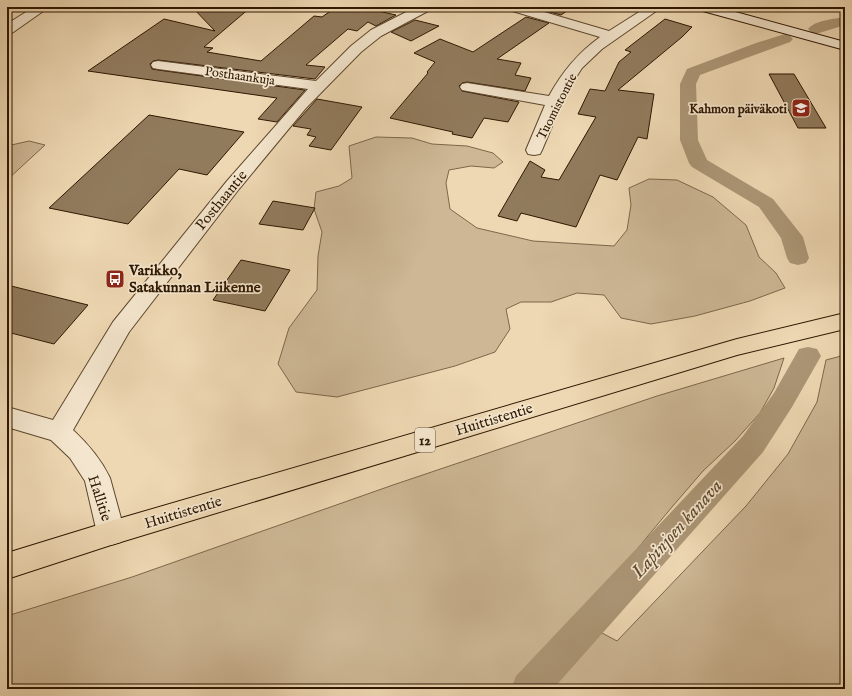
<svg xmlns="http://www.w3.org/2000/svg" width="852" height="696" viewBox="0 0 852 696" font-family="'IM FELL English',serif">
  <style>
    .green { fill: #cdb795; stroke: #7d674a }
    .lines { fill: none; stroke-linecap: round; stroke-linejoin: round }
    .canal { fill: #ac9676; fill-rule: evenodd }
    .building { fill: #917b5d; stroke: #2d1700 }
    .minor-casing { stroke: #5d472d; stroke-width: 2 }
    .secondary-casing { stroke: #2d1700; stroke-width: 2 }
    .trunk-casing { stroke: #2d1700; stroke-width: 2 }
    .minor { fill: #f4e6ce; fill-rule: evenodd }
    .secondary { fill: #f4e6ce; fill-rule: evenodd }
    .trunk { fill: #eed8b3; fill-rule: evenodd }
    .labels { text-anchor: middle; stroke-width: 3.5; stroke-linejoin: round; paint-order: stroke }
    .far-street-label { font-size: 13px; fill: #2d1700; stroke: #f4e6ce }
    .far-poi-label { font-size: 13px; font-weight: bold; fill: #2d1700; stroke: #f4e6ce; text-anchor: end }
    .shield { fill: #f4e6ce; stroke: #69553e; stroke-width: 1 }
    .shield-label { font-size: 14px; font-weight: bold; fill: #2d1700 }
    .street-label { font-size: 15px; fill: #2d1700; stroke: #f4e6ce }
    .poi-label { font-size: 15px; font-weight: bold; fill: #2d1700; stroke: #f4e6ce; text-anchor: start }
    .near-water-label { font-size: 19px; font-style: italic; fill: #604a2f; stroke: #f4e6ce }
  </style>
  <rect width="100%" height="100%" fill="#eed8b3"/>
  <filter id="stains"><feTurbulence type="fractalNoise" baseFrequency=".005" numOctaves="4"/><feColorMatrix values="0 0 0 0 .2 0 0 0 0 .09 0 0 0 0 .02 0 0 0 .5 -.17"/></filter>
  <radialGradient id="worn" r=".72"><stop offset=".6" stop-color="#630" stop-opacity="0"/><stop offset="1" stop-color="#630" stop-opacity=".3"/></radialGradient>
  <path class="green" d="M376 137 412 138 432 144 467 146 493 153 503 162 494 168 471 166 449 170 446 183 450 209 477 228 533 241 614 246 627 230 631 205 629 188 649 179 677 180 713 197 746 225 759 257 776 273 785 288 750 301 695 316 651 324 621 318 604 295 577 293 551 302H521L506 309 510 329 495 352 455 366 337 397 296 392 278 364 289 328 317 290 318 256 322 232 314 209 316 192 339 186 352 178 349 146Z
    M29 141 45 145 7 180V146Z
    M845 355V689H7V616L132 577 393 485 657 396 784 358 774 388 760 413 735 441 703 471 672 507 593 602 574 618 617 641 746 506 788 454 817 402 826 360Z"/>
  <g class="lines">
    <path class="canal" d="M845 17V25L816 34 811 32 808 29C815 20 835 19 845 17Z
      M785 34 790 36 793 39 790 42 700 75 696 84 698 140 707 160 773 199 803 237 809 258 806 263 798 265 790 263 787 258 781 238 759 207 692 167 689 163 680 140V84L687 69 756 43Z
      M808 347 817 349 821 356 792 407 763 452 553 689H511L516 676 743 436 774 393 799 349Z"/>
  </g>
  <path class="building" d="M192 7H251L204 47 213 48 207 52 261 61 314 16 322 17 336 7 357 9 358 7H360L396 15 376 26 368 22 357 31 348 29 306 65 325 67 315 79 158 60 153 61 150 64 152 69 158 70 305 90 277 122 258 119 277 98 88 71 164 19 215 31Z
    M541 7H573L561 15 538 9Z
    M526 17 549 23 497 59 521 63 515 75 531 78 525 91 467 82 462 83 459 86 462 91 519 102 508 122 484 118 472 138 452 134 453 132 390 118 428 73 427 72 435 62 414 53 440 39 473 52Z
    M665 19 692 27 682 37 618 90 654 94 647 139 638 137 617 180 600 175 576 227 521 213 517 221 498 216 530 161 545 170 541 177 559 180 596 117 578 114 590 89 605 91 619 62 631 52 625 50Z
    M415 20 439 26 411 41 391 32Z
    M769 74H794L826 128H798Z
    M317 99 362 107 331 150 309 146 316 137 307 135 311 129 293 126Z
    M149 115 244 132 207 175 179 169 128 224 49 208Z
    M273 201 315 208 303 230 259 224Z
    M241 260 290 270 265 311 213 300Z
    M7 285 88 305 54 344 7 332Z"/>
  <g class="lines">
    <g class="minor-casing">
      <path id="minor" d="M34 7H49L12 33 7 34V24Z
        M416 7H432L430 10 381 36 361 52 306 108 239 189 129 332 73 430C88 444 101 459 110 478L125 533 121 542 111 545 101 542 97 533 85 481 70 458 51 440 7 427V407L53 420 113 322 227 181 308 89 158 69 153 68 151 65 153 62 158 61 316 81 351 46 371 30Z
        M507 7H527L609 31 647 7H662L602 49 582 68 566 93 542 150 540 154 534 155 528 154 526 150 545 105 467 91 462 90 460 87 462 84 467 83 549 96C562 72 578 53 600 37L509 10Z"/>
    </g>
    <g class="secondary-casing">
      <path id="secondary" d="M697 7H717L845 42V50L699 10Z"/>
    </g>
    <g class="trunk-casing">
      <path id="trunk" d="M845 313V329L737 355 111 545 7 579V553L111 521 737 339Z"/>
    </g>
    <use href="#minor" class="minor"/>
    <use href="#secondary" class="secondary"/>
    <use href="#trunk" class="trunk"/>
  </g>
  <defs>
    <g id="school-square" transform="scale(1)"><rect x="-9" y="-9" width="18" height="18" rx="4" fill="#8f2418" stroke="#f4e6ce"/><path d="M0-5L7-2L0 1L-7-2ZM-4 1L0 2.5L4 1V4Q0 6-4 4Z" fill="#fff"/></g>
    <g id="bus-square" transform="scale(1)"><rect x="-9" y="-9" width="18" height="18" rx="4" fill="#8f2418" stroke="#f4e6ce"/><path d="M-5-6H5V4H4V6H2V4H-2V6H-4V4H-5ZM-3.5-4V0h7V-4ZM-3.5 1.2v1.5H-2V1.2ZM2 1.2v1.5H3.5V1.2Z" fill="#fff"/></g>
  </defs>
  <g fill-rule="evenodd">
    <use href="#school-square" x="801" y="108"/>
    <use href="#bus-square" x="115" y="279"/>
  </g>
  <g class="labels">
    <g class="far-street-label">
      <text transform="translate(240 75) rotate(8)" y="5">Posthaankuja</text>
      <text transform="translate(556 106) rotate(-63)" y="5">Tuomistontie</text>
    </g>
    <g class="far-poi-label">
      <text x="787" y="113">Kahmon päiväkoti</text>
    </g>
    <rect class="shield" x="415" y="428" width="20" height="24" rx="3"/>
    <g class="shield-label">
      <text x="425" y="445">12</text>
    </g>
    <g class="street-label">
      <text transform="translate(221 200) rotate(-51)" y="5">Posthaantie</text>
      <text transform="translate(494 419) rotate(-17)" y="5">Huittistentie</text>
      <text transform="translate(100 498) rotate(72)" y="5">Hallitie</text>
      <text transform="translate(183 512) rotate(-17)" y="5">Huittistentie</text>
    </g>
    <g class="poi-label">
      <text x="129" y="275">Varikko,<tspan x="129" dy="17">Satakunnan Liikenne</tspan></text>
    </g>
    <g class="near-water-label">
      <text transform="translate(676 528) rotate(-48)" y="7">Lapinjoen kanava</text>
    </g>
  </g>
  <rect width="852" height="696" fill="none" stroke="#eed8b3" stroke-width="24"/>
  <rect x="8" y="8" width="836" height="680" fill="none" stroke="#2d1700" stroke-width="2"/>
  <rect x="12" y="12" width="828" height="672" fill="none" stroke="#2d1700"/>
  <rect width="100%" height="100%" filter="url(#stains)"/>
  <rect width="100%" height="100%" fill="url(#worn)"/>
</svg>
